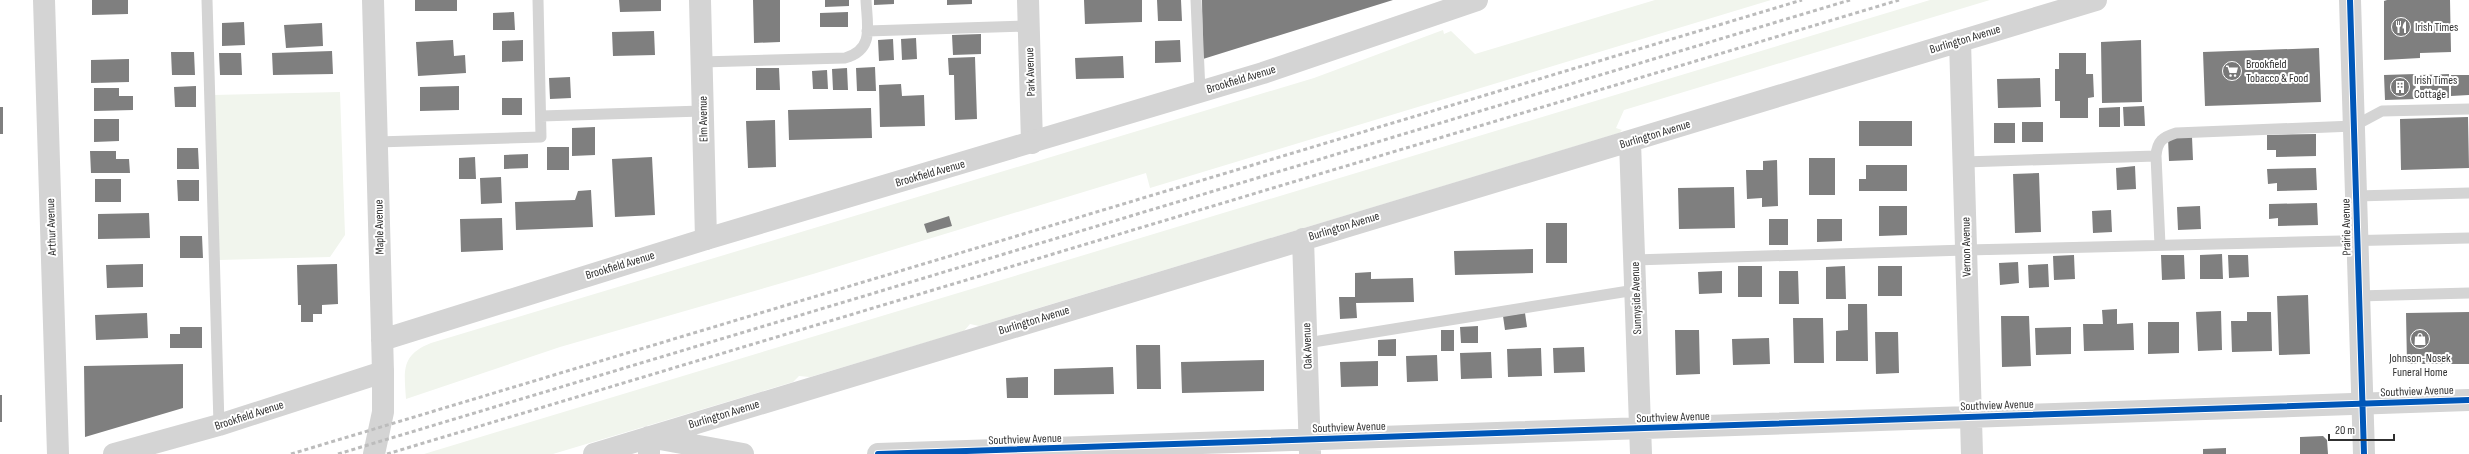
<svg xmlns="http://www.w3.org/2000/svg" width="2469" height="454" viewBox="0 0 2469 454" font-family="'Sofia Sans Condensed',sans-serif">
<rect width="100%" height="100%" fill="#fff"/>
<path fill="#f1f5ed" d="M1655,0H1771L1150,188L1146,173L813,274L560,347L406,399C404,370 401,355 431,343L1314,78L1443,30L1444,34L1451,31L1475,54Z
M1930,0H1990L1624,110L1616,128L1622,130L1619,133L979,326L970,324L964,331L810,377L799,376L793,382L553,454H424Z
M340,92L345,235L330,257L218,260L213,95Z"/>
<path fill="#7f7f7f" d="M92,0H128V14L92,15Z
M415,0H457V11H415Z
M619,0H661V11L620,12Z
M753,0H780V42L754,43Z
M825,0H849V6L825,7Z
M874,0H894V4L874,5Z
M947,0H972V4L947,5Z
M1084,0H1142V22L1085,24Z
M1157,0H1181L1182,21H1158Z
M1202,0H1393L1203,59Z
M2387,0H2450L2451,52L2420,53V58L2384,60V1Z
M514,12L515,30H493V13Z
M848,12V27H820V13Z
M244,22L245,45L222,46V23Z
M322,23L323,46L286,48L284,25Z
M654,31L655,55L613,56L612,32Z
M981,34V54L953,55L952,35Z
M916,38L917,59L902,60L901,39Z
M893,39L894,60L879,61L878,40Z
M453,40L454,56L465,55L466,73L418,76L416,42Z
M523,40V61L502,62V41Z
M1180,40L1181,62L1155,63V41Z
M2141,40L2142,102L2102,103L2101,42Z
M2319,48L2321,102L2205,106L2203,52Z
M332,51L333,74L273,75L272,53Z
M171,52H194L195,75H172Z
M219,53H241L242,75H220Z
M2059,53H2086V74H2093L2094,97L2088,98V118H2060V101H2055V69H2059Z
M1123,56L1124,78L1076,79L1075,58Z
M975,57L977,119L955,120L954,75H949L948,58Z
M129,59V82L91,83V60Z
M875,67L876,91H857L856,68Z
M756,68H779L780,90H756Z
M847,68L848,90H833L832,69Z
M827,70L828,89H813L812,71Z
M2415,74L2416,99L2385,100L2384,75Z
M2449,74V98L2420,99V75Z
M2451,75H2469V95L2451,96Z
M570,77L571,98L550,99L549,78Z
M2040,78L2041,107L1998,108L1997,79Z
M901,84L902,96L924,95L925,126L880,127L879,85Z
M196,86V107H175L174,87Z
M459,86V110L420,111V87Z
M94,88H119V96H133V110L94,111Z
M502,98H522V115H502Z
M2144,106L2145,126H2124L2123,107Z
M0,107H3V134H0Z
M2120,107V127H2099V108Z
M871,108L872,138L789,140L788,110Z
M2468,117L2469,168L2401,170L2400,119Z
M94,119H119V141L94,142Z
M775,120L776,167L748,168L746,121Z
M1859,121H1912V146H1859Z
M2022,122H2043V142H2022Z
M1994,123H2015V143H1994Z
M595,127V155L572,156V128Z
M2316,134V156L2276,157V150H2267V135Z
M2192,137L2193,160L2169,161L2168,138Z
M547,147H569V170H547Z
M177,148H198L199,169H177Z
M90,151H116V159H129L130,173H91Z
M528,154V168L504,169V155Z
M475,157L476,179H459V158Z
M652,157L655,215L615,217L612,159Z
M1809,158H1835V195H1809Z
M1777,160L1778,206L1762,207V198L1747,199L1746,170H1763V161Z
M1866,165H1907V191H1859V179H1866Z
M2135,166L2136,189L2117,190L2116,168Z
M2316,168L2317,190L2277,191V183L2268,184L2267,169Z
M2039,173L2041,232L2015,233L2013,174Z
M501,177L502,203L481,204L480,178Z
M95,179H121V202H95Z
M177,180H199V201H178Z
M1734,187L1735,228L1679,229L1678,188Z
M591,190L593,227L516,230L515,202L575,200L578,191Z
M2317,203L2318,225L2278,226V218L2269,219V204Z
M1879,206H1907V235L1879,236Z
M2200,206L2201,229L2178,230L2177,207Z
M2111,210L2112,232L2093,233L2092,211Z
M149,213L150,238L98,239V214Z
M949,216L952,226L927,233L924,224Z
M502,218L503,250L461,252L460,219Z
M1769,219H1788V245H1769Z
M1817,219H1842V241L1817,242Z
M1546,223H1567V263H1546Z
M180,236H202L203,258H180Z
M1533,249V273L1455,275L1454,251Z
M2222,254L2223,279H2200V255Z
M2074,255L2075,279L2054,280L2053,256Z
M2161,255H2184L2185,279L2162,280Z
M2228,255H2248L2249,277L2229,278Z
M2018,262L2019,283L2000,285L1999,263Z
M143,264V287L107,288L106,265Z
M337,264L338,304L322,305V314H313V322H301V305H298L297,265Z
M2048,264L2049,287L2029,288L2028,265Z
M1738,266H1762V297H1738Z
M1845,266L1846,299H1826V267Z
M1878,266H1902V296H1878Z
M1722,271V293L1699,294L1698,272Z
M1779,271H1798L1799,304H1779Z
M1371,272V279L1413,278L1414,302L1356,303L1357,318L1340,319L1339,297H1355V273Z
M2308,295L2310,354L2279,355L2277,296Z
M1848,304H1867L1868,361H1836V331L1848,330Z
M2117,309V324L2133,323L2134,350L2084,351L2083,324H2103L2102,310Z
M2221,311L2222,350L2198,351L2196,312Z
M2247,312H2271L2272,351L2232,352L2231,321H2247Z
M2469,312V364H2407L2406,313Z
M147,313L148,338L96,340L95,315Z
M1525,313L1527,327L1505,330L1503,316Z
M2001,316H2029L2031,366L2002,367Z
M1793,318H1823L1824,363H1794Z
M2148,322H2179V353L2148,354Z
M1478,326V343H1461L1460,327Z
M180,327H202V348H170V334H180Z
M2071,327V354L2036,355L2035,328Z
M1441,330H1454V351H1441Z
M1675,330H1699L1700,374L1676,375Z
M1875,332H1898L1899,373L1876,374Z
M1769,338L1770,364L1733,365L1732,339Z
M1396,339V356H1378V340Z
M1136,345H1160L1161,389H1137Z
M1584,347L1585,372L1554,373L1553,348Z
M1541,348L1542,376L1508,377L1507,349Z
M1491,352L1492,378L1461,379L1460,353Z
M1437,355L1438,381L1407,382L1406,356Z
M1264,360V391L1182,393L1181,362Z
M1378,361V386L1341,387L1340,362Z
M183,364V408L85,437L84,366Z
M1113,367L1114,394L1054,395V369Z
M1028,377V398H1007L1006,378Z
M0,395H2V422H0Z
M2323,436L2327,440L2328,454H2300V437Z
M2226,448V454H2203V449Z"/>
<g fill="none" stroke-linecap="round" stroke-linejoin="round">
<path stroke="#d4d4d4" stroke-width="11" d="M207,0L219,425
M1196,0L1200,92
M867,31L1028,26
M701,62L845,58C875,50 867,25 866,0
M541,116L702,111
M377,142L541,137L538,0
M1964,162L2156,156
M2356,196L2469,193
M2160,245L2156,156C2157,141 2163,137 2176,133L2354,126L2382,111L2469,109
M1634,260L1966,250L2469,238
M2358,296L2469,293
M1307,343L1635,290"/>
<path stroke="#d4d4d4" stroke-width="22" d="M44,0L58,454
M700,0L706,239
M1028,0L1032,143
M1960,41L1972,454
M1630,142L1641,454
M1303,239L1310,453
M114,454L219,425L383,372
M594,454L2096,0
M649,454V437L743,454
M878,454L2469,400"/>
<path stroke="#d4d4d4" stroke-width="22" d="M373,0L383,372V412L374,454
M2350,0L2364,454
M382,340L706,239L1263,73L1477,0"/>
<path stroke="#bcbcbc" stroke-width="3" stroke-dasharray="4 3" stroke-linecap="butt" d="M291,454L1802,0
M338,454L1850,0
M387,454L1899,0"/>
<defs>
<path id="cycleway" d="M2350,0L2364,454
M878,454L2469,400"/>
</defs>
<use href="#cycleway" stroke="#fff" stroke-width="8"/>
<use href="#cycleway" stroke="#0057b8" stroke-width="6"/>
</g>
<defs>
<symbol id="restaurant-disc" viewBox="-11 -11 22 22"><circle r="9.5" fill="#787878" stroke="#fff"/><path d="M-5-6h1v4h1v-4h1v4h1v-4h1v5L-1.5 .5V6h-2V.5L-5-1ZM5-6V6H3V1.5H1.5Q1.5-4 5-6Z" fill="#fff"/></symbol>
<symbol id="supermarket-disc" viewBox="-11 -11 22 22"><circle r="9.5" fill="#787878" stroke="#fff"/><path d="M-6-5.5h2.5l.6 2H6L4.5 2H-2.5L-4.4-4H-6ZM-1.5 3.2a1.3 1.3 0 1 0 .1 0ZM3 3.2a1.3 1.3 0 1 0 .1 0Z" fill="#fff"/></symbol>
<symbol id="building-disc" viewBox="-11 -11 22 22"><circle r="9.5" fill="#787878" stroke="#fff"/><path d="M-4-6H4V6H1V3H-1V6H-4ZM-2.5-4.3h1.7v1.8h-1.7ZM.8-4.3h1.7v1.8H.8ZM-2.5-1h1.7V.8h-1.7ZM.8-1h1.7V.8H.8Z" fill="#fff"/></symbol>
<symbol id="shop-disc" viewBox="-11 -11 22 22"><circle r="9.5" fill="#787878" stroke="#fff"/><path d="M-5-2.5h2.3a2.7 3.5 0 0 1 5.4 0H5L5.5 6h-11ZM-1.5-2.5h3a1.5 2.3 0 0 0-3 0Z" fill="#fff"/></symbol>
</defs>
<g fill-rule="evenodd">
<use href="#restaurant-disc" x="2390" y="16" width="22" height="22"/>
<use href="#supermarket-disc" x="2221" y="60" width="22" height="22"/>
<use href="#building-disc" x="2389" y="76" width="22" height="22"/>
<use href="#shop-disc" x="2409" y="328" width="22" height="22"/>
</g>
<g text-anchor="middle" stroke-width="4" stroke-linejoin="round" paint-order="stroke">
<g font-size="12" fill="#303030" stroke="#fff" text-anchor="start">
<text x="2415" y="31">Irish Times</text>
<text x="2246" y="68">Brookfield<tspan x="2246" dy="14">Tobacco &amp; Food</tspan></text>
<text x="2414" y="84">Irish Times<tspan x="2414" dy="14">Cottage</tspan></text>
<text x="2420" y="362" text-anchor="middle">Johnson-Nosek<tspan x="2420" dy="14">Funeral Home</tspan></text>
</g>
<g font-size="12" fill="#303030" stroke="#fff">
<text transform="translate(1965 39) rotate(-17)" y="4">Burlington Avenue</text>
<text transform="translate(1030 72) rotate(-92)" y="4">Park Avenue</text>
<text transform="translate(1241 79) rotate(-17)" y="4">Brookfield Avenue</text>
<text transform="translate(703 119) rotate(-91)" y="4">Elm Avenue</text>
<text transform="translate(1655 134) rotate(-17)" y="4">Burlington Avenue</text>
<text transform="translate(930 173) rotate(-16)" y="4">Brookfield Avenue</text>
<text transform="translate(1344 226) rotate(-17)" y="4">Burlington Avenue</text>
<text transform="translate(51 227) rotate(-92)" y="4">Arthur Avenue</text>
<text transform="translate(379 227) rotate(-91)" y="4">Maple Avenue</text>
<text transform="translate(2346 227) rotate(-91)" y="4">Prairie Avenue</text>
<text transform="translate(1966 247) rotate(-91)" y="4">Vernon Avenue</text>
<text transform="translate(620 265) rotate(-17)" y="4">Brookfield Avenue</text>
<text transform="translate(1636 298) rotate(-92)" y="4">Sunnyside Avenue</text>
<text transform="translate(1034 320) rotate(-17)" y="4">Burlington Avenue</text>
<text transform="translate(1307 346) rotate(-92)" y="4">Oak Avenue</text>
<text transform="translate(2417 391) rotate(-2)" y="4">Southview Avenue</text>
<text transform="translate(1997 405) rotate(-2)" y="4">Southview Avenue</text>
<text transform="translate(724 414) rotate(-17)" y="4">Burlington Avenue</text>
<text transform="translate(249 415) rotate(-18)" y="4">Brookfield Avenue</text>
<text transform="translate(1673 417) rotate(-2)" y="4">Southview Avenue</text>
<text transform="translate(1349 427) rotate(-2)" y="4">Southview Avenue</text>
<text transform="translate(1025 439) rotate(-2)" y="4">Southview Avenue</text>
</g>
</g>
<path d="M2329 434v6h65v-6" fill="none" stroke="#303030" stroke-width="2"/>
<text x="2335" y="434" font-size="12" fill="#303030" stroke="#ffffff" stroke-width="3" paint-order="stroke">20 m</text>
</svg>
